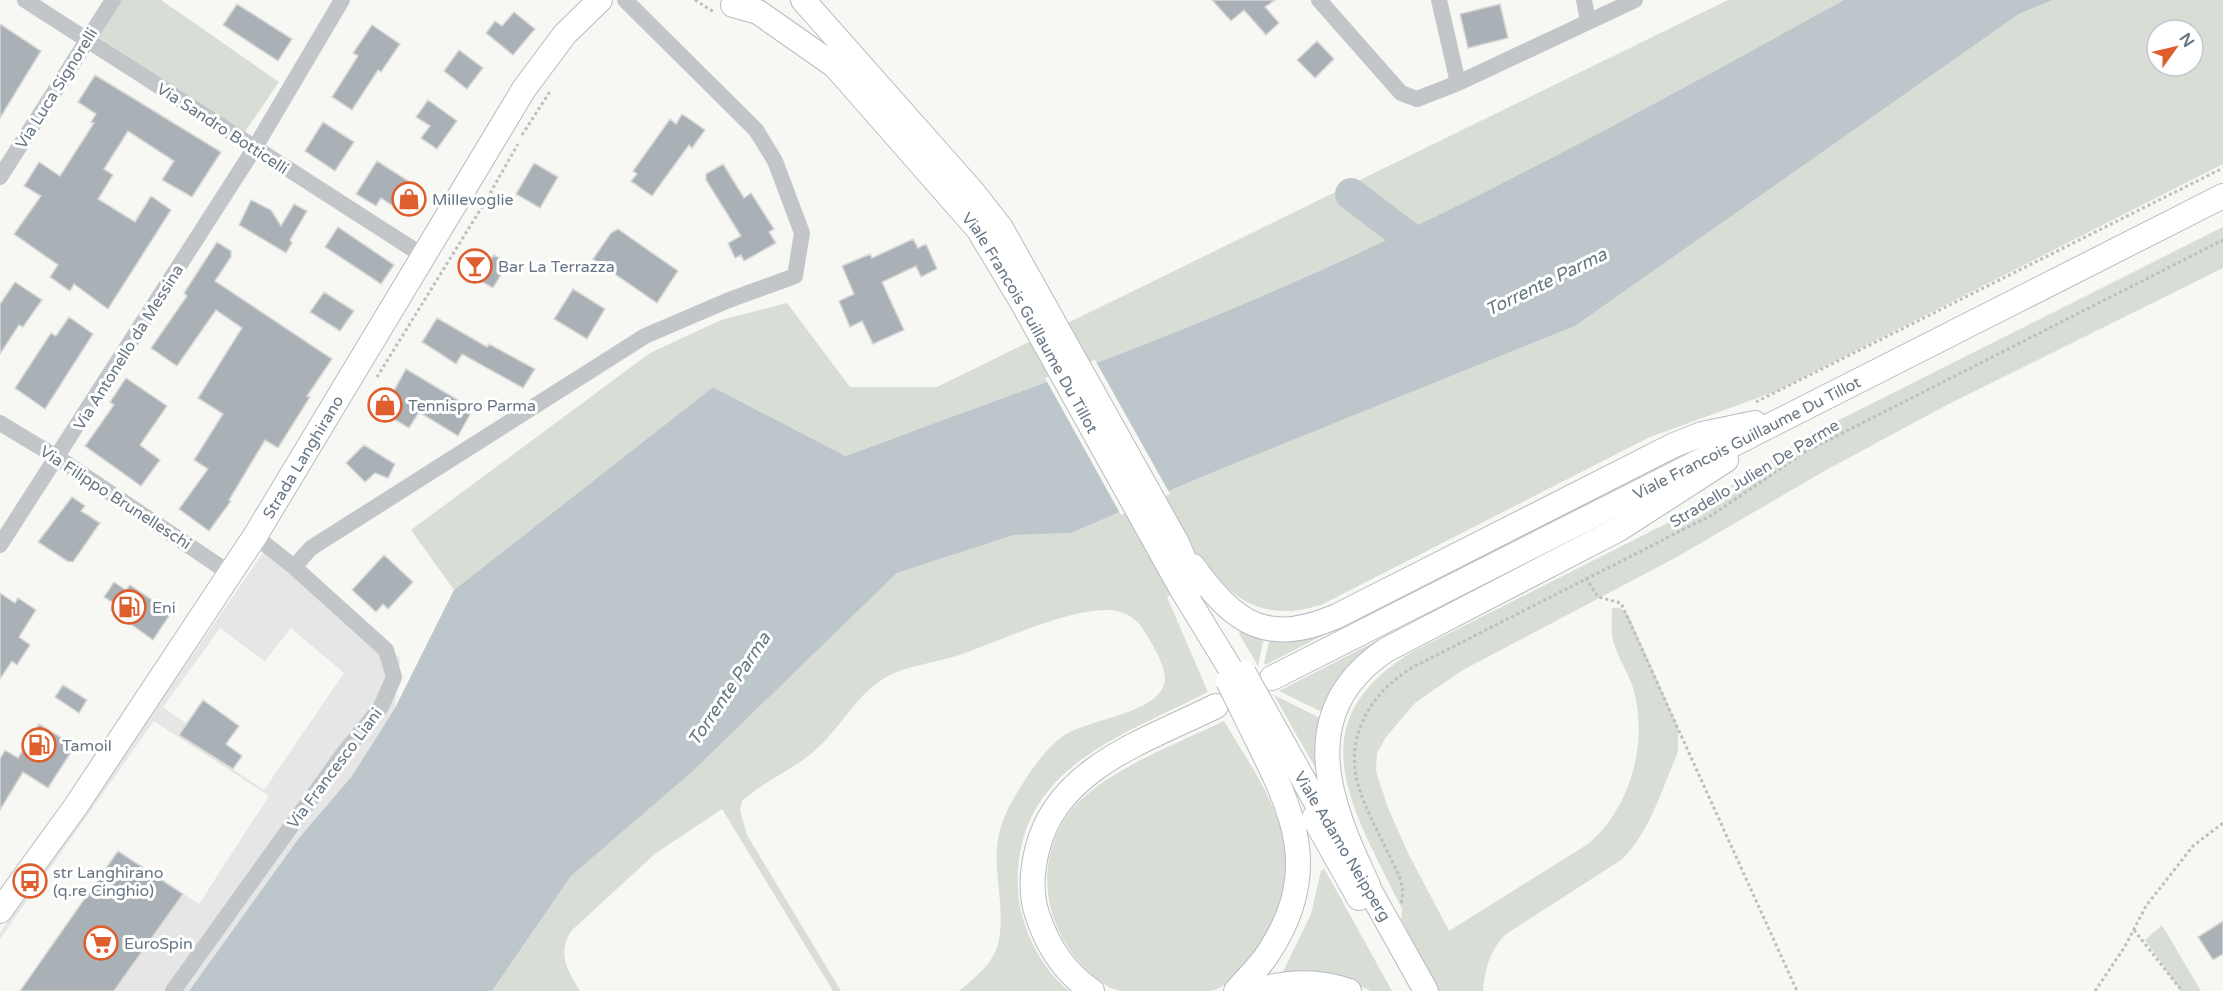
<svg xmlns="http://www.w3.org/2000/svg" width="2223" height="991" viewBox="0 0 2223 991" font-family="'Varela Round',sans-serif">
<rect width="100%" height="100%" fill="#f7f7f4"/>
<path fill="#e5e6e5" fill-rule="evenodd" d="M267,547L400,658L395,708L352,776L299,838L189,991H20L118,851L199,904L269,796L154,721L0,939V933ZM220,628L265,661L291,628L344,673L264,790L219,760L225,751L163,707Z"/>
<path fill="#d8ded5" fill-rule="evenodd" d="M120,0H161L279,82L244,133L97,36Z
M1728,0H1844C1660,101 1476,203 1283,287C1140,350 991,402 844,456L713,387L454,590L411,530L650,353L721,320L787,303L850,387H937Z
M2053,0H2223V164L1774,392L1650,437L1321,605C1277,619 1240,609 1213,571L1167,597L1208,692C1118,738 1012,769 1018,891C1020,926 1041,969 1069,991H959C971,981 984,971 992,958C1010,930 994,879 997,847C998,833 1003,819 1009,807C1022,783 1039,756 1059,739C1085,718 1154,716 1164,684C1169,670 1152,644 1145,632C1138,620 1126,611 1111,610C1067,608 1001,641 959,655C933,664 906,665 883,679C853,698 839,731 812,753C790,771 763,782 742,801L740,810L747,835L841,991H833L722,809L656,853L571,931C557,954 567,969 580,991H492L571,876L692,772L897,573L1014,535L1071,533L1199,478L1575,326L2019,14ZM2157,30H2193V66H2157Z
M2223,227V268L1945,406L1828,469L1675,558L1461,671L1415,703L1386,737L1377,753L1376,771L1388,808L1409,855L1449,931L1588,844C1630,809 1648,744 1634,691C1629,672 1615,655 1612,635C1611,627 1612,617 1612,608H1620L1628,614L1678,727V752C1662,788 1650,833 1621,860L1506,934C1490,950 1485,968 1483,991H1439L1401,919L1402,909C1355,812 1292,723 1414,651L1701,506L1811,434Z
M1349,622L1265,665L1264,663L1270,638Z
M1413,622L1392,634L1324,713L1279,691Z
M1241,630L1264,637L1258,666L1239,634Z
M1274,695L1322,719L1317,771Z
M1224,721C1245,757 1274,796 1283,838C1289,863 1282,912 1270,935C1264,946 1251,957 1243,966C1234,976 1225,988 1211,991C1201,991 1132,991 1121,991C1107,989 1092,976 1083,966C1041,923 1033,853 1075,806C1108,769 1179,743 1224,721Z
M1324,869L1325,870L1392,991H1371L1350,981L1283,972L1311,914L1321,871Z
M2162,925L2201,991H2181L2145,940Z"/>
<path fill="#bcc6cb" d="M1844,0H2053L2019,14L1575,326L1199,478L1071,533L1014,535L897,573L692,772L571,876L492,991H189L299,838L352,776L395,708L454,590L713,387L845,456C991,402 1140,350 1283,287C1476,203 1660,101 1844,0Z"/>
<path fill="#f7f7f4" d="M1095,360L1170,494L1121,515L1045,378Z"/>
<g fill="none" stroke-linecap="round" stroke-linejoin="round">
<path stroke="#bcc6cb" stroke-width="32" d="M1351,194L1410,239L1436,253"/>
</g>
<path fill="#a9b1b6" stroke="#d8d8d6" stroke-width="1.5" d="M1212,0H1275L1265,7L1279,23L1266,35L1244,10L1231,21Z
M237,4L292,39L278,61L223,25Z
M1500,4L1508,38L1468,48L1460,14Z
M514,12L535,29L513,55L486,33L495,21L502,26Z
M0,24L41,51L0,118Z
M372,25L400,44L381,72L378,70L352,110L332,97L358,56L353,53Z
M1317,41L1334,59L1315,78L1297,60Z
M459,50L483,68L467,89L444,71Z
M95,75L221,152L192,197L162,180L174,161L128,131L104,169L113,175L98,199L135,222L151,196L171,210L108,309L74,284L70,291L50,277L58,265L14,234L41,196L24,186L39,162L60,176L94,123L91,122L96,114L78,102Z
M428,100L457,121L437,149L421,138L430,126L416,117Z
M682,114L705,130L692,148L689,145L652,196L631,181L637,174L633,171L670,119L676,124Z
M323,122L354,142L335,171L305,151Z
M377,161L416,186L402,212L381,198L376,206L356,194Z
M534,163L558,177L540,208L516,194Z
M723,164L744,198L751,193L774,229L769,232L776,243L744,261L741,255L735,258L728,243L741,236L706,180V174Z
M251,200L271,210L281,226L294,204L307,211L290,240L292,243L286,253L239,225Z
M338,227L394,265L381,284L325,247Z
M618,229L678,271L657,303L593,259L611,233Z
M913,239L918,248L926,244L937,269L921,277L916,266L882,282L904,330L873,344L862,321L850,327L839,301L854,294L842,266L870,254L872,258Z
M217,242L231,251V257L215,281L332,359L307,396L310,397L278,448L265,440L229,500L231,501L209,531L179,509L208,469L194,460L223,414L198,398L242,328L216,310L177,366L151,348L187,296L184,293Z
M494,255L508,263L493,288L469,274L479,258L488,263Z
M15,282L42,300L23,327L19,325L0,354V304Z
M573,289L605,309L587,339L554,319Z
M324,292L354,311L340,331L310,312Z
M69,317L93,334L45,409L15,388L51,333L56,336Z
M437,318L487,347L489,344L535,369L523,388L462,354L456,364L422,342Z
M406,369L473,409L458,436L419,412L409,428L382,412Z
M126,378L167,406L140,445L160,460L141,486L85,446L114,405L110,402Z
M364,445L395,464L388,478L375,473L365,482L346,463Z
M72,497L85,506L81,511L100,523L73,562L67,561L38,542Z
M384,555L413,582L388,609L383,604L376,612L352,590Z
M114,582L126,590L130,585L171,613L153,640L111,610L115,604L104,597Z
M0,593L15,603L18,598L36,610L19,637L30,645L17,665L12,661L0,679Z
M63,685L87,700L79,713L55,697Z
M203,700L239,726L226,744L242,756L233,769L179,735Z
M39,724L75,746L48,788L23,772L0,810V759L5,750L18,758Z
M118,851L183,894L114,991H20Z
M2223,921V954L2213,960L2198,937Z"/>
<g fill="none" stroke-linecap="round" stroke-linejoin="round">
<defs>
<g id="secondary">
<path d="M803,0L972,191L1001,228L1177,543L1195,585"/>
<path id="s1" d="M733,5L758,12L835,66L978,229L1022,302L1181,588L1236,678"/>
<path d="M1193,566C1234,623 1267,647 1337,616L1674,445L1702,434L1755,423"/>
<path id="s2" d="M1272,678L2223,196"/>
<path d="M1260,702L1331,829"/>
<path d="M1314,818L1359,898"/>
<path d="M1360,873L1426,991"/>
<path d="M1368,885C1329,803 1293,713 1386,650L1619,529L1726,460"/>
<path id="s3" d="M0,911L76,806L255,536L524,89L565,34L600,0"/>
<path d="M1092,991C1065,973 1047,945 1037,914C1030,893 1032,871 1037,850C1057,767 1148,740 1216,706"/>
<path d="M1236,991C1247,978 1260,967 1269,952C1329,860 1284,797 1243,711"/>
<path d="M1253,991C1284,982 1317,979 1349,991"/>
</g>
</defs>
<use href="#secondary" stroke="#b7bbc0" stroke-width="26"/>
<path stroke="#bcbec0" stroke-width="3" stroke-dasharray="3 3" stroke-linecap="butt" d="M695,0L714,12
M522,135L551,90
M377,377L485,202L518,144
M1756,402L2223,168
M1586,578L1598,597L1621,603L1797,991
M1401,903C1407,886 1396,870 1389,855C1379,833 1366,811 1359,788C1343,737 1371,691 1415,666L1712,515L1805,452L2223,240
M2134,930L2182,991
M2095,991L2124,948L2146,906L2193,846L2223,823"/>
<path stroke="#c2c6c9" stroke-width="16" d="M25,0L422,255
M1319,0L1401,93L1417,99L1458,83L1635,0
M1439,0L1458,83
M1584,0L1588,21
M0,177L113,0
M0,423L58,458L231,574
M0,545L254,149L342,0
M294,567L311,548L645,336L729,300L795,276L802,233L775,161L756,130L625,0
M173,991L343,754L381,707L394,677L386,650L294,567L255,536"/>
<use href="#secondary" stroke="#fff" stroke-width="24"/>
<defs>
<path id="secondary-bridge" d="M1244,673L1260,702
M1228,681L1243,711"/>
</defs>
<use href="#secondary-bridge" stroke="#b7bbc0" stroke-width="26" stroke-linecap="butt"/>
<use href="#secondary-bridge" stroke="#fff" stroke-width="24"/>
</g>
<defs>
<symbol id="shop-ring" viewBox="-11 -11 22 22"><circle r="9.5" fill="#fff" stroke="#de5f2d" stroke-width="1.5"/><path d="M-5-2.5h2.3a2.7 3.5 0 0 1 5.4 0H5L5.5 6h-11ZM-1.5-2.5h3a1.5 2.3 0 0 0-3 0Z" fill="#de5f2d"/></symbol>
<symbol id="bar-ring" viewBox="-11 -11 22 22"><circle r="9.5" fill="#fff" stroke="#de5f2d" stroke-width="1.5"/><path d="M-6-5H6L.8 .8V4.5H3.5V6h-7V4.5H-.8V.8Z" fill="#de5f2d"/></symbol>
<symbol id="fuel-ring" viewBox="-11 -11 22 22"><circle r="9.5" fill="#fff" stroke="#de5f2d" stroke-width="1.5"/><path d="M-5.5-6h7V0h2V4h1.3V-2.5L3-4.5l.8-.8L6-3V5H2.5V1h-1V6h-7ZM-4.2-4.7v3.2H.2V-4.7Z" fill="#de5f2d"/></symbol>
<symbol id="bus-ring" viewBox="-11 -11 22 22"><circle r="9.5" fill="#fff" stroke="#de5f2d" stroke-width="1.5"/><path d="M-5-6H5V4H4V6H2V4H-2V6H-4V4H-5ZM-3.5-4V0h7V-4ZM-3.5 1.2v1.5H-2V1.2ZM2 1.2v1.5H3.5V1.2Z" fill="#de5f2d"/></symbol>
<symbol id="supermarket-ring" viewBox="-11 -11 22 22"><circle r="9.5" fill="#fff" stroke="#de5f2d" stroke-width="1.5"/><path d="M-6-5.5h2.5l.6 2H6L4.5 2H-2.5L-4.4-4H-6ZM-1.5 3.2a1.3 1.3 0 1 0 .1 0ZM3 3.2a1.3 1.3 0 1 0 .1 0Z" fill="#de5f2d"/></symbol>
</defs>
<g fill-rule="evenodd">
<use href="#shop-ring" x="390" y="180" width="38" height="38"/>
<use href="#bar-ring" x="456" y="247" width="38" height="38"/>
<use href="#shop-ring" x="366" y="386" width="38" height="38"/>
<use href="#fuel-ring" x="110" y="588" width="38" height="38"/>
<use href="#fuel-ring" x="20" y="726" width="38" height="38"/>
<use href="#bus-ring" x="11" y="862" width="38" height="38"/>
<use href="#supermarket-ring" x="82" y="924" width="38" height="38"/>
</g>
<g text-anchor="middle" stroke-width="6" stroke-linejoin="round" paint-order="stroke">
<g font-size="16" fill="#677684" stroke="#fff">
<text transform="translate(56 88) rotate(-58)" y="6">Via Luca Signorelli</text>
<text transform="translate(223 128) rotate(33)" y="6">Via Sandro Botticelli</text>
<text dy="6" stroke="none"><textPath href="#s1" startOffset="444">Viale Francois Guillaume Du Tillot</textPath></text>
<text transform="translate(128 347) rotate(-58)" y="6">Via Antonello da Messina</text>
<text dy="6" stroke="none"><textPath href="#s2" startOffset="532">Viale Francois Guillaume Du Tillot</textPath></text>
<text dy="6" stroke="none"><textPath href="#s3" startOffset="546">Strada Langhirano</textPath></text>
<text transform="translate(1754 473) rotate(-31)" y="6">Stradello Julien De Parme</text>
<text transform="translate(116 497) rotate(33)" y="6">Via Filippo Brunelleschi</text>
<text transform="translate(334 768) rotate(-53)" y="6">Via Francesco Liani</text>
<text transform="translate(1343 846) rotate(59)" y="6">Viale Adamo Neipperg</text>
</g>
<g font-size="16" fill="#677684" stroke="#fff" text-anchor="start">
<text x="432" y="205">Millevoglie</text>
<text x="498" y="272">Bar La Terrazza</text>
<text x="408" y="411">Tennispro Parma</text>
<text x="152" y="613">Eni</text>
<text x="62" y="751">Tamoil</text>
<text x="53" y="878">str Langhirano<tspan x="53" dy="18">(q.re Cinghio)</tspan></text>
<text x="124" y="949">EuroSpin</text>
</g>
<g font-size="18" font-style="italic" fill="#637780" stroke="#fff">
<text transform="translate(1546 282) rotate(-26)" y="6">Torrente Parma</text>
<text transform="translate(729 689) rotate(-56)" y="6">Torrente Parma</text>
</g>
</g>
<g transform="translate(2175 48) rotate(56)"><circle r="28" fill="#ffffff" stroke="#c2c8ce" stroke-width="1.5"/>
<path d="M0-4.5L10 22L0 15L-10 22Z" fill="#de5f2d"/>
<text y="-9" font-size="16" font-weight="bold" text-anchor="middle" fill="#677684">N</text>
</g>
</svg>
